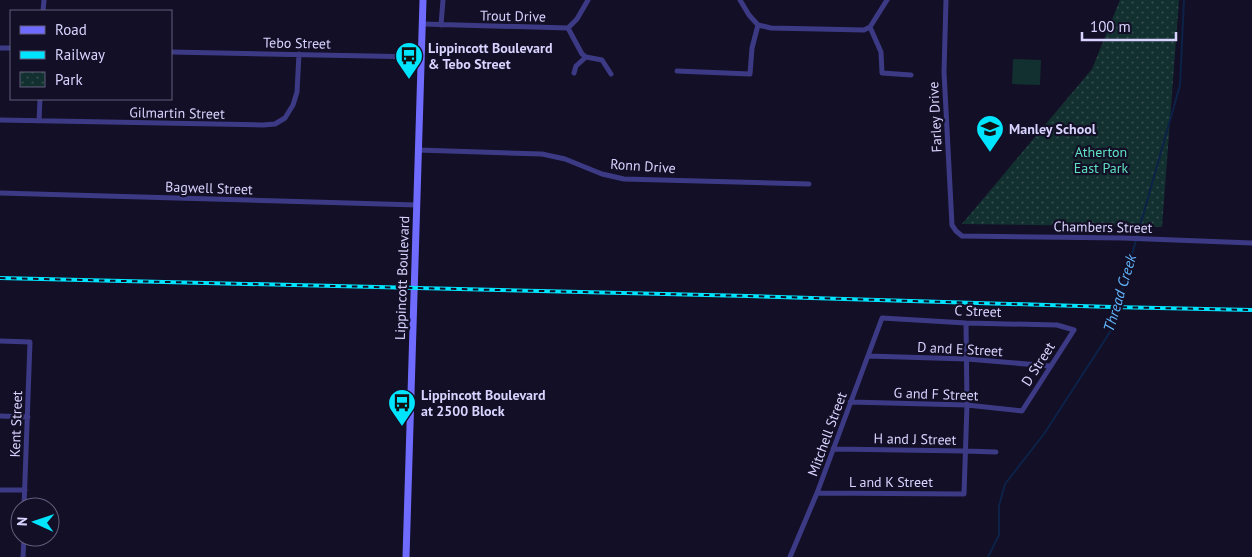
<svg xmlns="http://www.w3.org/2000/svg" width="1252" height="557" viewBox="0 0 1252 557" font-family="'PT Sans',sans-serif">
<defs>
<pattern id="park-dots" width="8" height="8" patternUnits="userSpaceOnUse" patternTransform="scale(1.25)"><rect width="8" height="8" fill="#12302f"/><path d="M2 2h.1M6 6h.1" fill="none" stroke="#344d4e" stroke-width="1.8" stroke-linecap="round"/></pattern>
</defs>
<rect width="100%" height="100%" fill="#130f26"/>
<path fill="url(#park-dots)" d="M1120,0H1179L1162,227L962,224L1092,69Z"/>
<path fill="#12302f" d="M1013,59L1041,60L1040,85L1012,84Z"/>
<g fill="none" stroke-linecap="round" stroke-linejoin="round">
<path stroke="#0c2248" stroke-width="2" d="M988,557L999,535V506L1005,484L1044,434L1110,332L1180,85L1184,0"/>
<path stroke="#3d3a85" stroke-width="5" d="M740,0L749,15L758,25L771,28L864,30L870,27L887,0
M946,0L944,72L952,225L956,231L962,236L1123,238L1252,243
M43,11L44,0
M423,24L568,28L577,19L588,0
M441,25L443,0
M870,27L881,52L882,73L911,75
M568,28L582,54L586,57L602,60L611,74
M0,48H11
M171,52L421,57
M677,71L750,74L752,48L758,25
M574,73L576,66L586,57
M0,120L263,125L275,124L285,118L293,105L297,92L299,54
M39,121L40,99
M418,150L542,154L565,159L602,174L624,179L809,184
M0,193L417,205
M0,341L30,342L24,507
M868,356L967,359L1050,366
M0,416L28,417
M833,449L965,451L996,452
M0,490H25
M817,493L964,494L967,405L966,323
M23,557L24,537
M790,557L817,493L882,318L966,323L1057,325L1074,330L1022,411L967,405L850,402"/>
<path stroke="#6f6bff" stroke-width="7" d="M406,557L423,0"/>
<defs>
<path id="rail" d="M0,278L748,296L1112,307L1252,310"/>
</defs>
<use href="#rail" stroke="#00e5ff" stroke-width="4"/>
<use href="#rail" stroke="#130f26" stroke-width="2" stroke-dasharray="5.5" stroke-linecap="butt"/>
</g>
<defs>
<symbol id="bus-pin" viewBox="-11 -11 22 30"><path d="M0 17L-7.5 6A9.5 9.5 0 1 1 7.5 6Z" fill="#00e5ff" stroke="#130f26"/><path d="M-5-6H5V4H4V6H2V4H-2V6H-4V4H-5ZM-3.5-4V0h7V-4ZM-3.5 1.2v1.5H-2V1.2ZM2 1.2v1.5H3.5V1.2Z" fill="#111"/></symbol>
<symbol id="school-pin" viewBox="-11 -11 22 30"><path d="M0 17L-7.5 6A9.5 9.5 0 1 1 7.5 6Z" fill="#00e5ff" stroke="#130f26"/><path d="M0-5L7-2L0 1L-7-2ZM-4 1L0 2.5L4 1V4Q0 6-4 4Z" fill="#111"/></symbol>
</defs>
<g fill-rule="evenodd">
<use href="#bus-pin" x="393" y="40" width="32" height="43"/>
<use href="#school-pin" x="974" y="113" width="32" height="43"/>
<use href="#bus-pin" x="386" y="387" width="32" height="43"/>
</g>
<g text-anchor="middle" stroke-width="4.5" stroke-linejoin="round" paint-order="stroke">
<g font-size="14" fill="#d9d4ff" stroke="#130f26">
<text transform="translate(513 16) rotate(1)" y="5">Trout Drive</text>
<text transform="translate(297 43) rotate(1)" y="5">Tebo Street</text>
<text transform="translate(177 113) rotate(1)" y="5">Gilmartin Street</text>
<text transform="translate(935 117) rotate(-93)" y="5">Farley Drive</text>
<text transform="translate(643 166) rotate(4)" y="5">Ronn Drive</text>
<text transform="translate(209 188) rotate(2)" y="5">Bagwell Street</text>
<text transform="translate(1103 227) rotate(1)" y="5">Chambers Street</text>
<text transform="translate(402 278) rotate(-88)" y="5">Lippincott Boulevard</text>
<text transform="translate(978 311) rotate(2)" y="5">C Street</text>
<text transform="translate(960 349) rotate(3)" y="5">D and E Street</text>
<text transform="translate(1038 364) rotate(-57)" y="5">D Street</text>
<text transform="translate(936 394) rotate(2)" y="5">G and F Street</text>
<text transform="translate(16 424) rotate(-88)" y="5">Kent Street</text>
<text transform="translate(827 434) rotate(-70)" y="5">Mitchell Street</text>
<text transform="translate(915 439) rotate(1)" y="5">H and J Street</text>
<text x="891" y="487">L and K Street</text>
</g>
<g font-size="14" font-weight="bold" fill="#d9d4ff" stroke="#130f26" text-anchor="start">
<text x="428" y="53">Lippincott Boulevard<tspan x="428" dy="16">&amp; Tebo Street</tspan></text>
<text x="1009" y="134">Manley School</text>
<text x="421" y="400">Lippincott Boulevard<tspan x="421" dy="16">at 2500 Block</tspan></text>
</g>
<g font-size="14" fill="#5fe0c0" stroke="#130f26">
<text x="1101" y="157">Atherton<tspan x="1101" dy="16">East Park</tspan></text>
</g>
<g font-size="15" font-style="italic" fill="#62b6ff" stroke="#130f26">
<text transform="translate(1120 293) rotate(-73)" y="5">Thread Creek</text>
</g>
</g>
<rect x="10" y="10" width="162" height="90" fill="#130f26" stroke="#625e7d"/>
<rect x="20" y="26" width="25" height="8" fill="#6f6bff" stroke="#625e7d"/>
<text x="55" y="35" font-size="15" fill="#d9d4ff">Road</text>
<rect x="20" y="51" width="25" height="8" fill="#00e5ff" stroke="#625e7d"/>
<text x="55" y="60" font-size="15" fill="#d9d4ff">Railway</text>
<rect x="20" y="72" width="25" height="15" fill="url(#park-dots)" stroke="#625e7d"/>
<text x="55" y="85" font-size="15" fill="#d9d4ff">Park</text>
<g transform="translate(35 522) rotate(273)"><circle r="24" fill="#130f26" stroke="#625e7d"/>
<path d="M0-4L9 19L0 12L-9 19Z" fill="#00e5ff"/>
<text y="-8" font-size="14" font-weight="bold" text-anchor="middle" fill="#d9d4ff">N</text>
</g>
<path d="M1082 32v8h94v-8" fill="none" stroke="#d9d4ff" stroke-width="2.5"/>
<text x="1090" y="32" font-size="15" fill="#d9d4ff" stroke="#130f26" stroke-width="4" paint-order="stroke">100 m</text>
</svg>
